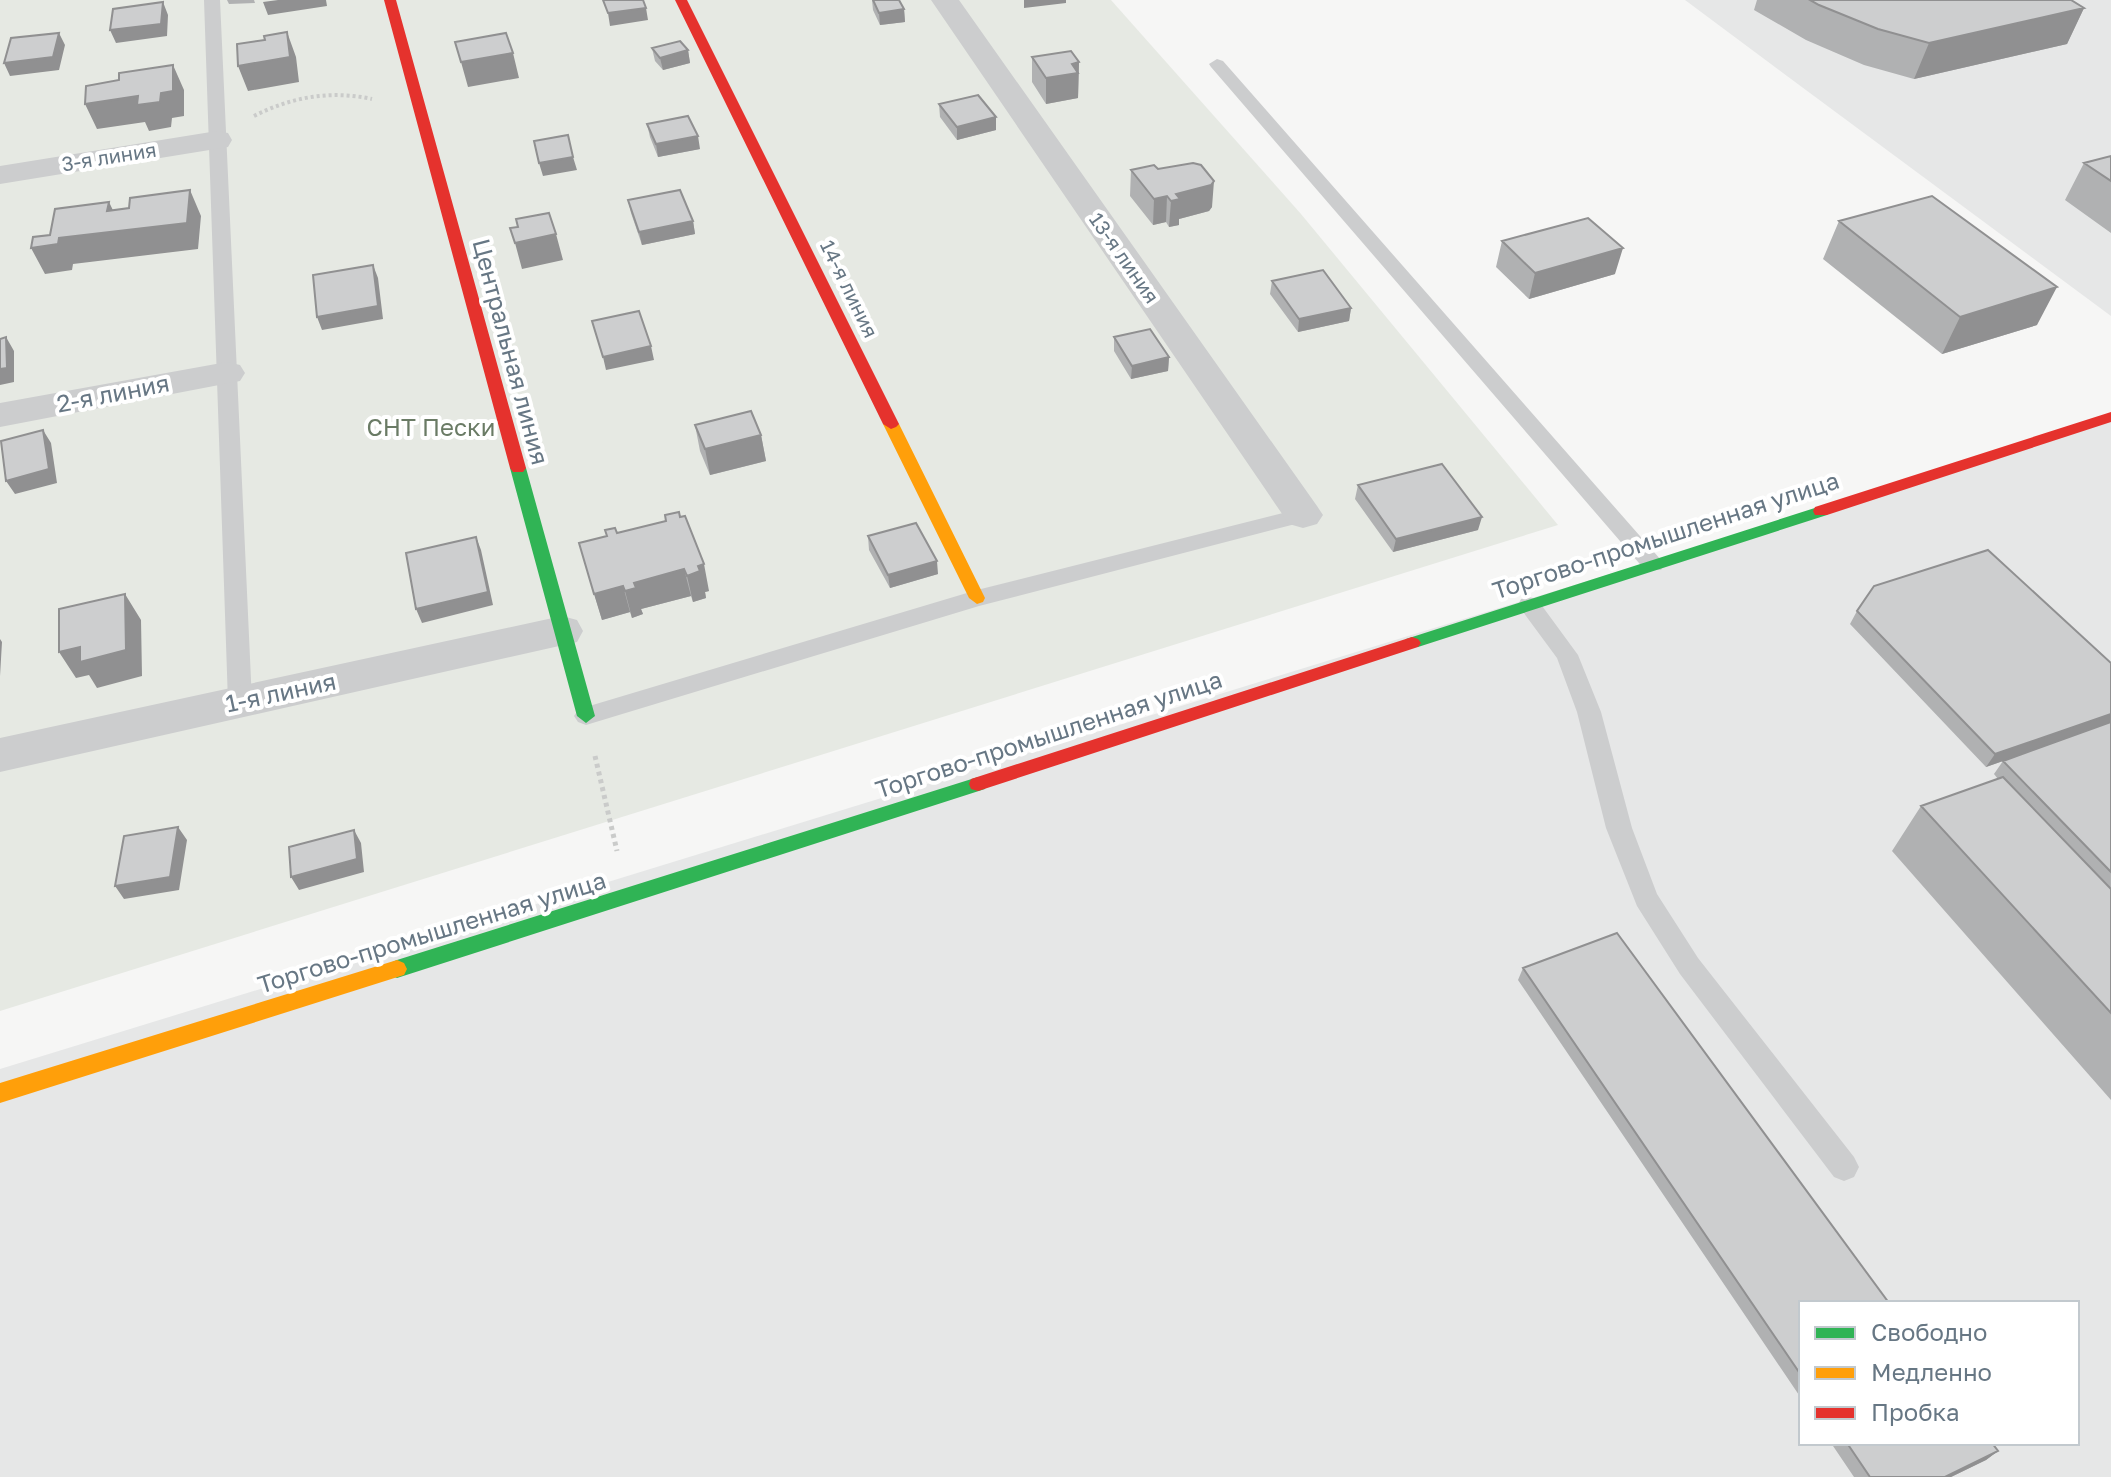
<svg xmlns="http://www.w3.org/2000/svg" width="2111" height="1477" viewBox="0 0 2111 1477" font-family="'Golos Text',sans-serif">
<rect width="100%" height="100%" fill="#f6f6f5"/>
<path fill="#e6e7e7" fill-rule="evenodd" d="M1685,0H2111V316L1787,76Z
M2111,420V1477H0V1069ZM1801,1303H2077V1443H1801Z"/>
<path fill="#e6e9e3" d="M0,0H1111L1301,214L1558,525L0,1011Z"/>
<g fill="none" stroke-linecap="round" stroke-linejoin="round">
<path stroke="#cacbca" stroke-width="4" stroke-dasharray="3 3" stroke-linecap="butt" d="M254,116C291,97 331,90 372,99"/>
<path stroke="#cacbca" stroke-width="5" stroke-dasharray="4 4" stroke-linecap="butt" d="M595,756L617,851"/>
<path fill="#cccdce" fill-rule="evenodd" d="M204,0H220L252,702L248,708L240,711L232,708L228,702Z
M1217,59L1223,61L1661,560L1664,565L1661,570H1645L1211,67L1209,64Z
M1303,508L1311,510L1314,515L1311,520L979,606L586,725L578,722L574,716L578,710L586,707L977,590Z
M1529,597L1537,599L1578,655L1601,712L1632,828L1657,894L1698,958L1854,1157L1859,1167L1854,1177L1844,1181L1834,1177L1680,974L1637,906L1606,828L1577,712L1557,658L1518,605L1521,599Z"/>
<path fill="#cccdce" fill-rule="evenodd" d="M931,0H959L1317,506L1323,515L1317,524L1303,528L1289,524Z
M217,131L228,133L232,140L228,147L0,184V166Z
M227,362L240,365L245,373L240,381L0,427V403Z
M562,616L577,620L583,631L577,642L0,772V738Z"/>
<path fill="#30b455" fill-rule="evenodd" d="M518,463L526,468L595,716L586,723L577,716L510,468Z
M1821,506L1827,507L1829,511L1827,515L1418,647H1406L1403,643L1406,639Z
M978,777L985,779L987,784L985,789L397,978L390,975L387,969L390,963L397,960Z"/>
<path fill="#ff9f0a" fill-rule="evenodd" d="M891,419L899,424L985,598L983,602L977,604L969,598L883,424Z
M397,960L404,963L407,969L404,975L0,1103V1083Z"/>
<path fill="#e5322d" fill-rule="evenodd" d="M384,0H396L526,468L523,472H513L510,468Z
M675,0H687L899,424L896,427L891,429L883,424Z
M2111,412V422L1827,515H1815L1813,511L1815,507Z
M1412,637L1418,639L1421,643L1418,647L978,791L971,789L969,784L971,779Z"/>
</g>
<path fill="#b0b1b2" d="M227,0H254L255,3L229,4Z
M872,0H899L904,9L905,22L880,25L873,10Z
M1757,0H2071L2084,8L2067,44L1914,79L1864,65L1806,40L1754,10Z
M652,48L688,50L690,63L663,70L655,61Z
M1032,57L1079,62L1078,98L1046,104L1032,82Z
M939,104L996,117V130L957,140L940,117Z
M647,124L700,149L658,157L650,137Z
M2111,156V233L2065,200L2084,163Z
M1131,170L1212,207L1209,211L1179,219V225L1169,227L1166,222L1153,225L1130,196Z
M628,200L693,221L695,234L642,245L631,213Z
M1839,221L2037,325L1942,354L1823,259Z
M1502,241L1615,274L1529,299L1496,267Z
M1272,281L1351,308L1349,321L1298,332L1270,294Z
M1114,337L1169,357L1168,371L1131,379L1114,351Z
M695,425L761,435L766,461L710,475L700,451Z
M1358,485L1478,530L1393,552L1355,499Z
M666,521L709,591L705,592L706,598L693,602L691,596L641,609L643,614L632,618L630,612L602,620L579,543Z
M868,536L938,574L890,588L869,550Z
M1857,611L2111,663V1100L1892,851L1921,806L1998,779L1994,774L2003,761L1986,767L1850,624Z
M1523,968L1801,1303V1398L1518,980Z
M1831,1443H1992L1998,1451L1986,1460L1951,1477H1854Z"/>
<path fill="#909091" d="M278,0H326L327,6L268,15L263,2Z
M1024,0H1066V3L1024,8Z
M163,2L168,15L167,36L116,43L110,30Z
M646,8L648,20L610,26L608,13Z
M2084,8L2067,44L1914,79L1929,43Z
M904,9L905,22L880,25L879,13Z
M287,32L296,57L299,82L248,91L238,66Z
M59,33L65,45L59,70L10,76L4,63Z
M688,50L690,63L663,70L660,58Z
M513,53L519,78L468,87L461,62Z
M1079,62L1078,98L1046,104V78L1072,64Z
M173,65L184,90V116L172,118L171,127L149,131L145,122L97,129L85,104L161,93Z
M996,117V130L957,140V127Z
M698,136L700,149L658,157L656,144Z
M573,157L577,170L543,176L539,163Z
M1214,181L1212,207L1209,211L1179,219V225L1169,227L1171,201L1176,194Z
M190,190L201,216L198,249L73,264L72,270L45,274L31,248L59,238L107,211L109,202L121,227Z
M1167,196L1166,222L1153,225L1154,199Z
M693,221L695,234L642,245L639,232Z
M556,234L563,260L522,269L515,243Z
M1623,248L1615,274L1529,299L1535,273Z
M373,265L378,278L383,319L322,330L317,317Z
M2057,287L2037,325L1942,354L1960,317Z
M1351,308L1349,321L1298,332L1299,319Z
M6,337L14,351V382L0,385V369Z
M651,346L654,360L606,370L603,357Z
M1169,357L1168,371L1131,379L1132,366Z
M43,430L51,443L57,483L15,494L6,481Z
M761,435L766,461L710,475L705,449Z
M1482,517L1478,530L1393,552L1396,539Z
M476,537L481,550L493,605L422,623L416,609Z
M937,561L938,574L890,588L888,575Z
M704,564L709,591L705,592L706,598L693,602L687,576L698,566Z
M684,569L691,596L641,609L643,614L632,618L625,591L634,583Z
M623,586L630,612L602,620L594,594Z
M125,594L141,620L142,676L97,688L89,675L76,678L59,652Z
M0,639L2,642L0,676Z
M2111,714V723L1986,767L1995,754Z
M178,827L187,840L179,890L124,899L115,886Z
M354,830L361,843L364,872L299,890L291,877Z
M1998,1451L1986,1460L1951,1477H1945Z"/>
<path fill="#cdcecf" stroke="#909091" stroke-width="2" d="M603,0H643L646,8L608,13Z
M873,0H899L904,9L879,13Z
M1810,0H2071L2084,8L1929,43L1878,29L1819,5Z
M163,2L161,24L110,30L113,9Z
M287,32L290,57L238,66L237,44L265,40L264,36Z
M59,33L53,57L4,63L11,38Z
M506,33L513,53L461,62L455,42Z
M680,41L688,50L660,58L652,48Z
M1071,51L1079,62L1072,64L1078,73L1046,78L1032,57Z
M173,65V91L161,93L160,102L137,105L138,96L85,104L86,86L119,80V73Z
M978,95L996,117L957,127L939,104Z
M688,116L698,136L656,144L647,124Z
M568,135L573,157L539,163L534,141Z
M2111,156V181L2084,163Z
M1193,163L1201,165L1214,181L1211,185L1176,194L1180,199L1171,201L1167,196L1154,199L1131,170L1154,165L1158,169Z
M190,190L187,223L59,238L58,244L31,248L33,237L50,235L55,209L109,202L107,211L129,208L130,198Z
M680,190L693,221L639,232L628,200Z
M1932,196L2057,287L1960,317L1839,221Z
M549,213L556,234L515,243L510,228L518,227L516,219Z
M1588,218L1623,248L1535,273L1502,241Z
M373,265L378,306L317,317L313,275Z
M1323,270L1351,308L1299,319L1272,281Z
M639,311L651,346L603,357L592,321Z
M1150,329L1169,357L1132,366L1114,337Z
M6,337L7,368L0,369V339Z
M751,411L761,435L705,449L695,425Z
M43,430L49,469L6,481L1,441Z
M1442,464L1482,517L1396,539L1358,485Z
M679,512L680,517L685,516L704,564L698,566L700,571L687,576L684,569L634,583L636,588L625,591L623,586L594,594L579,543L607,536L605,530L615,528L617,533L666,521L665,515Z
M916,523L937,561L888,575L868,536Z
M476,537L488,592L416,609L406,553Z
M1988,550L2111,663V714L1995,754L1857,611L1874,586Z
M125,594L126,650L80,662V647L59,652V609Z
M2111,722V872L2003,761Z
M2003,777L2111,889V1013L1921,806Z
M178,827L170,877L115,886L124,836Z
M354,830L357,859L291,877L289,847Z
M1617,933L1889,1303H1801V1375L1523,968Z
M1847,1443H1992L1998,1451L1945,1477H1870Z"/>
<g text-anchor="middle" stroke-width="8" stroke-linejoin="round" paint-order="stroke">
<g font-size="20" fill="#677784" stroke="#fff">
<text transform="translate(109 157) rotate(-9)" y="7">3-я линия</text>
<text transform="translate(1124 258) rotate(55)" y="7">13-я линия</text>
<text transform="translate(849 289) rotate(64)" y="7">14-я линия</text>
</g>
<g font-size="24" fill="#677784" stroke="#fff">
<text transform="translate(510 352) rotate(75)" y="8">Центральная линия</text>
<text transform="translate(113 394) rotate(-11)" y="8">2-я линия</text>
<text transform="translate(1666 536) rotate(-18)" y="8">Торгово-промышленная улица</text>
<text transform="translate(281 693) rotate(-12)" y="8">1-я линия</text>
<text transform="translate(1049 735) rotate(-18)" y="8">Торгово-промышленная улица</text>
<text transform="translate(432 933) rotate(-17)" y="8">Торгово-промышленная улица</text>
</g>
<g font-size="24" fill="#6a7b65" stroke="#fff">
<text x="431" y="436">СНТ Пески</text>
</g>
</g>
<rect x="1799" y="1301" width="280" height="144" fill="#ffffff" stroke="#c2c9ce" stroke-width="2"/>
<rect x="1815" y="1327" width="40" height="12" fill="#30b455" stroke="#c2c9ce" stroke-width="2"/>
<text x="1871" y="1341" font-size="24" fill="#677784">Свободно</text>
<rect x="1815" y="1367" width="40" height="12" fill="#ff9f0a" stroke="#c2c9ce" stroke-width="2"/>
<text x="1871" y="1381" font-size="24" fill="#677784">Медленно</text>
<rect x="1815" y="1407" width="40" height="12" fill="#e5322d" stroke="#c2c9ce" stroke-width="2"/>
<text x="1871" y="1421" font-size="24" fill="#677784">Пробка</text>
</svg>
